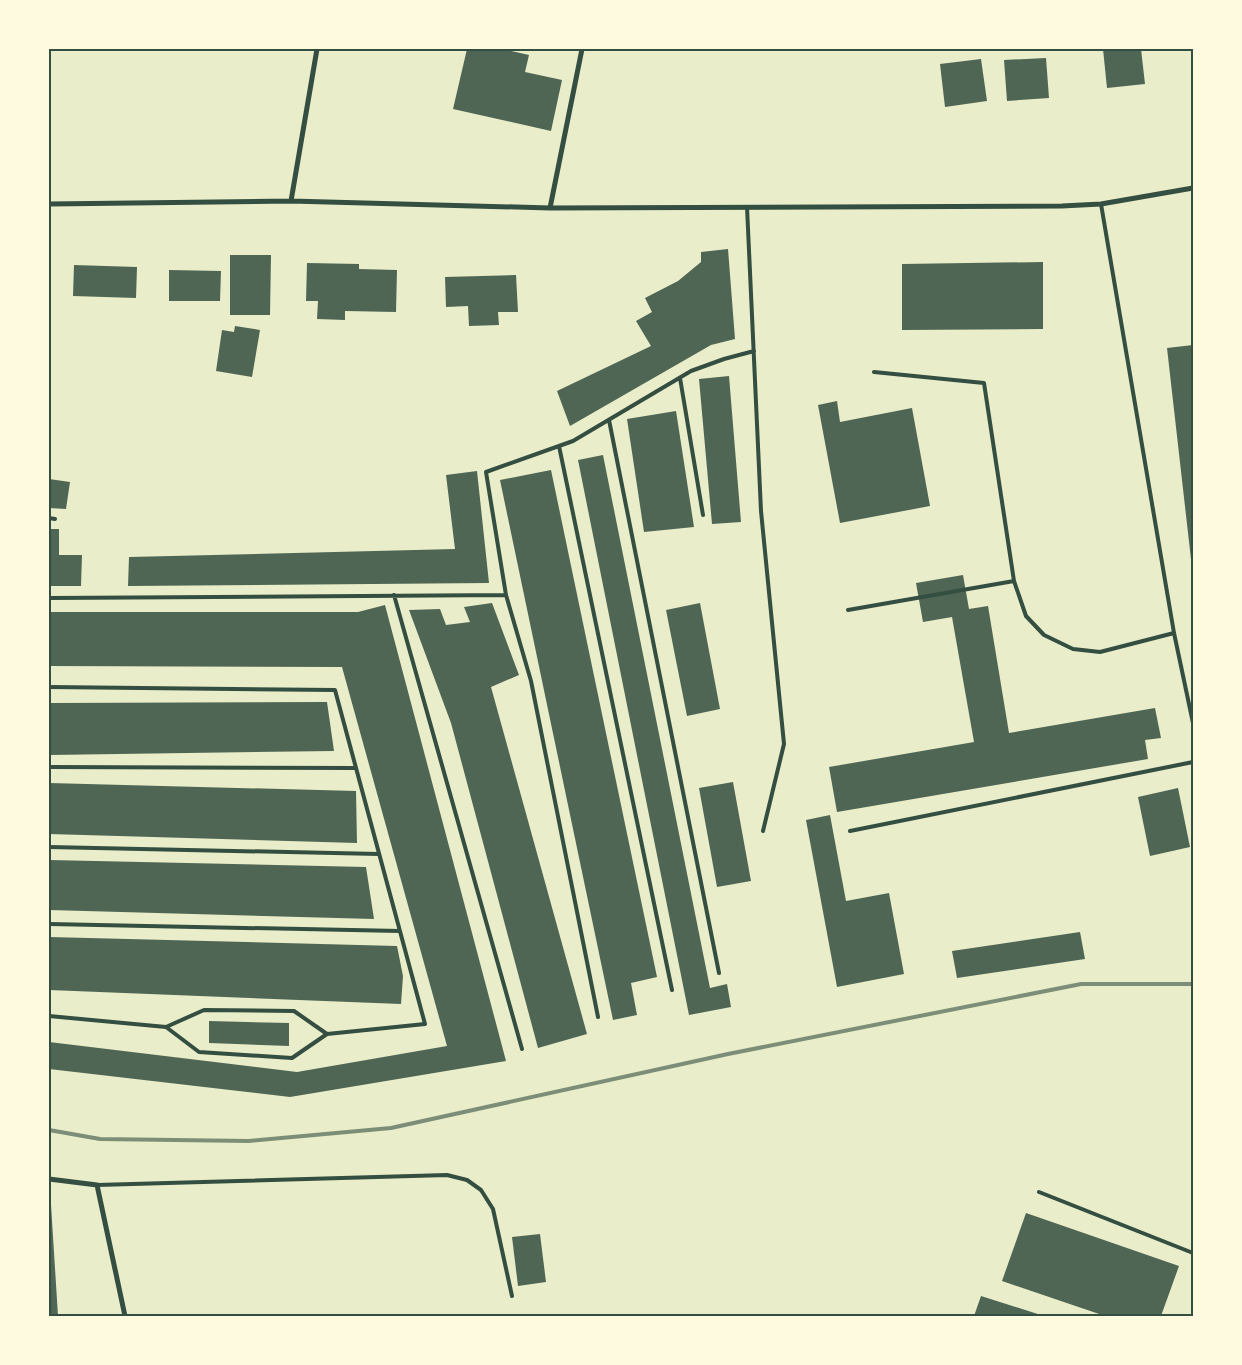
<svg xmlns="http://www.w3.org/2000/svg" width="1242" height="1365" viewBox="0 0 1242 1365" font-family="Manrope,sans-serif">
<rect width="100%" height="100%" fill="#e9edc9"/>
<path fill="#4f6655" d="M467,49H503L529,55L525,72L562,80L551,131L453,109Z
M1103,49H1141L1145,84L1107,88Z
M1046,58L1049,98L1007,101L1004,60Z
M981,59L987,101L945,107L940,64Z
M728,249L735,339L711,345L570,426L557,391L651,346L636,321L652,312L645,298L678,281L701,262V252Z
M230,255H271L270,315H230Z
M1043,262V329L902,330V264Z
M307,263L359,264V269L397,270L396,312L345,311V320L317,319L318,301H306Z
M74,265L137,267L136,298L73,296Z
M169,270L221,271L220,301H169Z
M516,275L518,312H498L499,325L469,326L468,306L446,307L445,277Z
M235,326L260,330L252,377L216,371L222,330L234,332Z
M1193,345V568H1192L1167,348Z
M729,376L741,522L712,524L699,379Z
M837,401L840,422L912,408L930,506L840,523L818,405Z
M676,411L694,527L644,532L627,419Z
M603,455L710,988L727,984L731,1007L689,1015L578,460Z
M551,470L657,977L631,983L637,1015L613,1020L500,480Z
M477,471L489,583L128,586L129,557L455,549L446,475Z
M49,479L70,482L66,509L49,508Z
M49,529H59V555H82L81,586H49Z
M963,575L969,609L988,606L1009,733L1155,708L1161,738L1145,740L1148,759L837,812L829,767L974,742L952,617L923,622L916,583Z
M492,603L519,675L491,687L587,1034L538,1048L451,723L409,610L440,609L446,625L470,622L464,607Z
M700,603L720,709L687,716L666,610Z
M385,605L506,1061L290,1097L49,1069V1042L297,1072L447,1046L342,667L49,666V612H358Z
M327,702L334,751L49,755V703Z
M733,782L751,881L717,887L699,788Z
M49,783L356,791L357,843L49,834Z
M1178,788L1190,847L1150,856L1138,797Z
M830,815L846,901L889,893L904,974L837,987L806,820Z
M49,860L366,867L374,919L49,910Z
M1080,932L1085,959L957,978L952,951Z
M49,937L397,946L403,976L401,1004L49,990Z
M209,1021L289,1023V1046L209,1043Z
M49,1189H50L58,1316H49Z
M1026,1213L1179,1266L1161,1316H1105L1002,1281Z
M540,1234L546,1282L518,1286L512,1237Z
M981,1296L1044,1316H974Z"/>
<g fill="none" stroke-linecap="round" stroke-linejoin="round">
<path stroke="#344e41" stroke-width="4" d="M1101,204L1174,633L1193,723
M747,207L761,511L784,744L763,831
M874,372L984,383L1014,581L1026,616L1044,635L1073,649L1100,652L1174,633
M680,378L703,515
M609,420L719,973
M559,446L672,990
M49,518L55,519
M394,595L522,1049
M506,595L531,681L598,1017
M49,598L506,595L486,472L573,441L691,371L724,359L754,351
M848,610L1014,581
M49,687L335,690L425,1024L327,1034L294,1011L204,1010L166,1027L49,1016
M49,767L356,768
M850,831L1193,762
M49,847L379,854
M49,924L400,931
M166,1027L199,1052L292,1058L327,1034
M97,1185L447,1175L467,1180L481,1190L493,1209L512,1296
M1039,1192L1193,1253
M1193,1316V1314"/>
<path stroke="#344e41" stroke-width="5" d="M291,201L317,49
M49,204L291,201L550,208L1062,206L1101,204L1193,188
M550,208L582,49
M49,1179L97,1185L125,1316"/>
<path stroke="#7c8e77" stroke-width="4" d="M49,1130L100,1139L249,1141L391,1128L728,1054L1081,984H1193"/>
</g>
<rect width="1242" height="1365" fill="none" stroke="#fefae0" stroke-width="100"/>
<rect x="50" y="50" width="1142" height="1265" fill="none" stroke="#344e41" stroke-width="2"/>
</svg>
